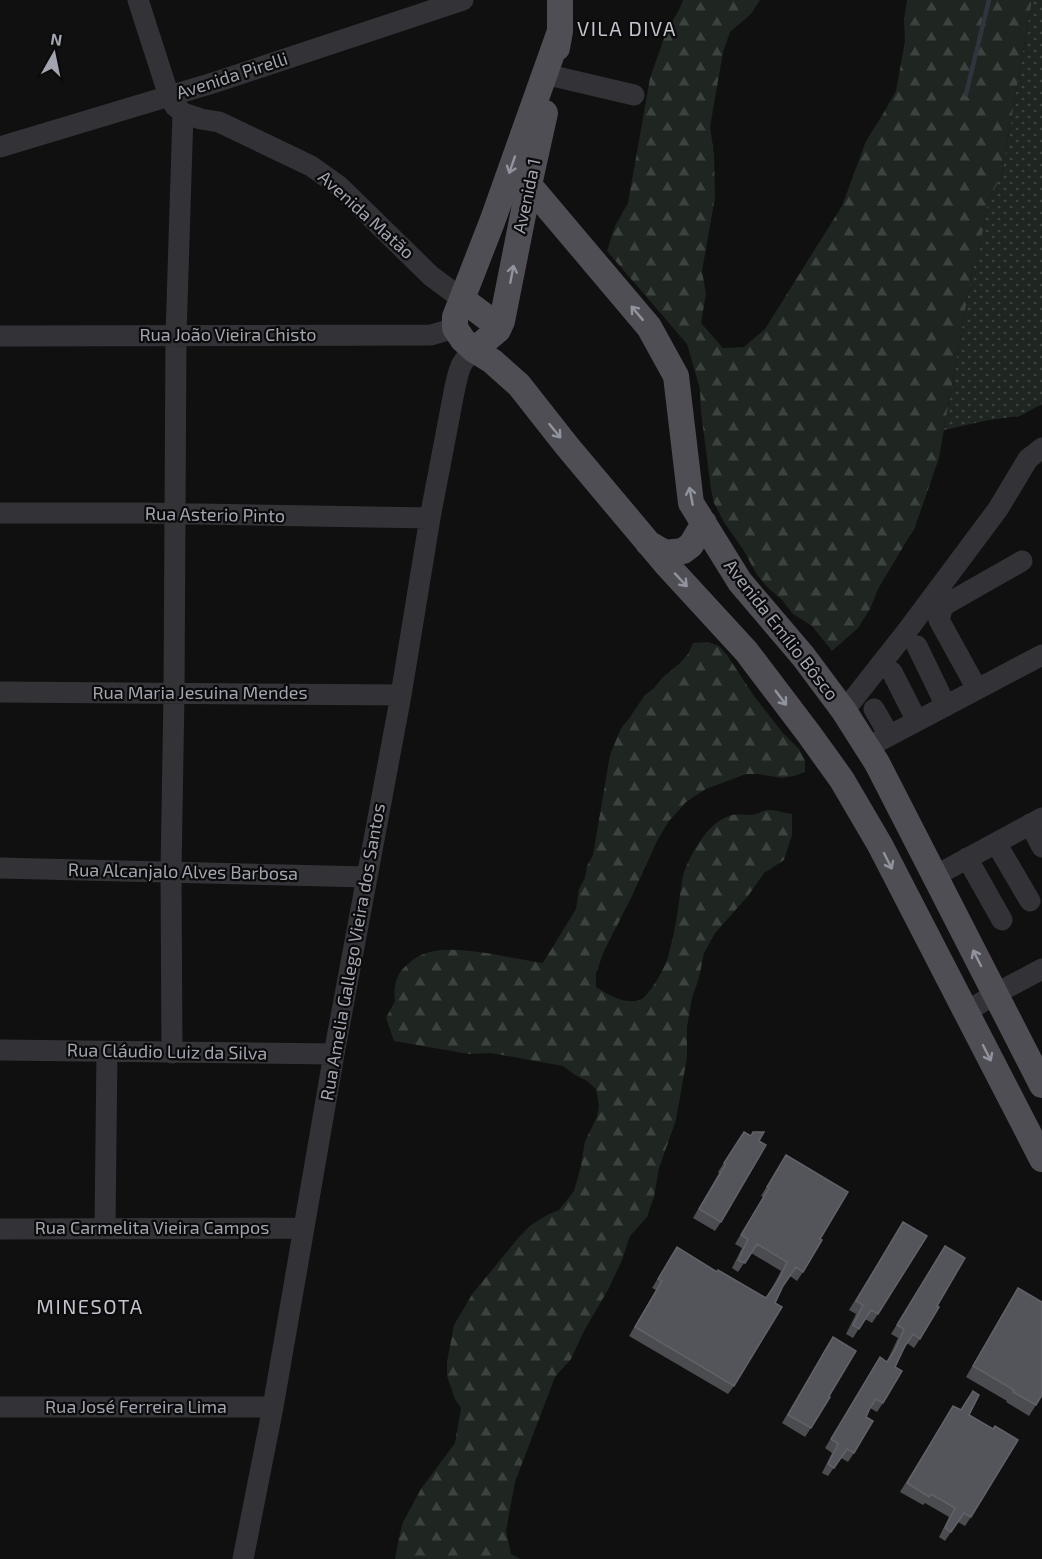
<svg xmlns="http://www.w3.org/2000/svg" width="1042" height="1559" viewBox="0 0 1042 1559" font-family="'Exo 2',sans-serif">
<defs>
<pattern id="grass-dots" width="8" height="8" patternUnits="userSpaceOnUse" patternTransform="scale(1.5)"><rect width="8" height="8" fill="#1f2520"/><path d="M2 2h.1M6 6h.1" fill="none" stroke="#3c423e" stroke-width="1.8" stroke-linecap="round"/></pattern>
<pattern id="forest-firs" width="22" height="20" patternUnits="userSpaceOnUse" patternTransform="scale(1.5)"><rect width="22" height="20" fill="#1f2520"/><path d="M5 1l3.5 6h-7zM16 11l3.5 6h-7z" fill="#3c423e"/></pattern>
</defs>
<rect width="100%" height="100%" fill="#101011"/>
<path fill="url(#grass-dots)" d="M1032,0H1042V404L1020,416L989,420L944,430L972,271L979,251L989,197L1001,178Z"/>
<path fill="url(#forest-firs)" d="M683,0H760L751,14L730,32L723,52L710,127L714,154L715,197L702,271L706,294L701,323L723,348L744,347L765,329L842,206L866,141L883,114L896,91L905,41L904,19L907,0H1032L1001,178L989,197L979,251L972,271L939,458L915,527L878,589L870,609L858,628L832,651L812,626L793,614L782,600L767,587L756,573L744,551L724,522L714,503L711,489L701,412L700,389L687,344L607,251L615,226L628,203L650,78L667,30L679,10Z
M708,642L719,646L727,655L754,696L782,732L799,749L805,760V772L794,776L782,778L758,774H746L706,789L686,802L669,821L658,839L631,898L604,951L596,973V987C609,995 624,1005 640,1000C650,996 667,964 669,953C676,928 679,901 683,875C691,853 708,821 732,815C739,814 744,815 751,815C757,815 763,810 769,810C776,810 785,813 792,814V835L784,860L764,873L748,896L715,933L704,953L699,978L692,998L687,1027V1057L676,1120L659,1168L654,1197L647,1217L630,1236L622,1260L609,1288L584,1331L571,1359L555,1377L515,1482L506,1531L511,1554L520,1559H395L400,1533L403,1522L421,1489L455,1443L461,1408L455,1399L447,1376V1362L454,1325L473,1293L519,1237L531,1225L549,1214L559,1210L574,1191L581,1166L585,1141L597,1117L599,1105L596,1089L587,1081L575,1075L563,1066L491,1053L469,1054L394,1041L386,1018L395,1001C393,987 396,973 408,964C411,961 415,958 419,956C449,940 510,959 543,963L576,909L579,889L585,878L587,866L593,855L610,755L621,728L628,720L645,695L654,688L662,678L680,663L688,654L693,643Z"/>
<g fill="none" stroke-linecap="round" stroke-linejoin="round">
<path stroke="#2f353c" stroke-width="4.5" d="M966,94L989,0"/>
<path stroke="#333337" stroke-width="21" d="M138,0L169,96L175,106L183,113L201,119L219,122L311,166L339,186L431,276L462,299
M553,76L634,95
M0,147L216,82L463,0
M0,336L431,335L455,328
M0,513H142L430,518
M917,646L946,706
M892,672L917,721
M977,689L939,620L943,606L1022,561
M0,692L401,695
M874,709L889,735
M844,711L907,631L998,509L1028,459L1042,448
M866,748L1042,655
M1030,824L1042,847
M996,843L1030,901
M967,858L1002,920
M0,868L366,877
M935,876L1042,818
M966,1012L995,994L1042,969
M0,1050L334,1054
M172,1053L171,872L174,693L176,336L183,113
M105,1227L107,1052
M0,1229L304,1228
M0,1407H273
M243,1559L273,1407L334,1054L401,695L430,518L455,387C459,370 460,362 474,350"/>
<path stroke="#4e4e54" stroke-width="26" d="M560,31L492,222L455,317V328L463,340L474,350L492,361L519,385L567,446L666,564L746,651L809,734L842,780L880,845L1042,1159
M557,48L560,31V0
M529,185L649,327L676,376L691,503L740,582L803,656L844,711L877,763L1042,1085
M462,299L486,317L502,321
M474,350L498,330L502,321L529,185L545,113
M648,543L665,553L683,551L691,545L704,523"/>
</g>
<path fill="#4b4c50" d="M744,1132L721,1222L715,1231L693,1218L719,1173L718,1172Z
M786,1155L820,1239L803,1272L797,1281L790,1276L783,1286L734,1386L728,1394L629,1336L656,1290L652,1288L677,1247L717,1272L766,1298L772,1288L781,1271L751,1253L738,1272L732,1268L742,1248L735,1244L763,1197L761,1196Z
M903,1222L878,1314L872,1323L865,1319L853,1338L846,1334L856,1314L849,1310Z
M945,1246L937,1306L920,1339L914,1348L907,1343L905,1346L895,1367L883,1403L877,1412L870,1408L866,1417L854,1453L848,1462L841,1458L828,1476L822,1473L832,1453L825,1448L880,1357L886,1362L888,1359L898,1338L891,1334Z
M1018,1288L1036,1405L1029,1416L1006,1402L1007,1401L966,1377L1011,1299Z
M833,1337L829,1396L811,1428L805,1437L782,1423L827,1346Z
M953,1406L969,1415L971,1517L965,1526L958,1522L945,1541L939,1537L949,1517L925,1503L923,1505L900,1492Z"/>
<path fill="#54555b" stroke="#606268" stroke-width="1.5" d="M744,1132L751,1136L753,1132H764L759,1141L766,1145L721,1222L699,1209L726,1164L724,1163Z
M786,1155L848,1192L820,1239L822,1240L803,1272L796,1267L783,1286L775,1303L782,1307L734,1386L635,1327L662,1281L658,1279L677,1247L717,1272L718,1270L766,1298L779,1279L787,1262L757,1244L745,1263L738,1260L748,1239L741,1235L769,1188L767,1187Z
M903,1222L927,1236L878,1314L871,1310L859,1329L853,1325L863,1305L856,1301Z
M945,1246L965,1258L937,1306L939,1307L920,1339L913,1334L905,1346L895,1367L902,1371L883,1403L876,1399L870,1408L866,1417L873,1421L854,1453L847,1449L834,1468L828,1464L838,1444L831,1439L880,1357L887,1362L895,1350L904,1329L897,1325Z
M1018,1288L1042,1302V1395L1036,1405L1013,1392L1014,1390L973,1366Z
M833,1337L856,1351L829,1396L830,1397L811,1428L788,1415Z
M973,1391L979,1395L969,1415L993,1429L995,1426L1018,1440L971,1517L964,1513L951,1532L945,1528L955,1508L931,1494L929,1497L907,1483L953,1406L961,1410Z"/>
<defs><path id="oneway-shaft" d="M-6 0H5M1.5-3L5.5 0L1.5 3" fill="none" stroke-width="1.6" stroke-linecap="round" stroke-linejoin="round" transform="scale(1.5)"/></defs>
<g stroke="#91949e">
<use href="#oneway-shaft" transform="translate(512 165) rotate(109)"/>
<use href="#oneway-shaft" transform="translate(512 274) rotate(-79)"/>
<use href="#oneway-shaft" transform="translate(637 313) rotate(-130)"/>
<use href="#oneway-shaft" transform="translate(555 431) rotate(51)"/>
<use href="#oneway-shaft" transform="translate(691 496) rotate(-101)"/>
<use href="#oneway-shaft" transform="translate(681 580) rotate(47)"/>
<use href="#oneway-shaft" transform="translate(781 698) rotate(53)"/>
<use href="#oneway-shaft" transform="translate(888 861) rotate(63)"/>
<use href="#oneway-shaft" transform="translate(977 958) rotate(-117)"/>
<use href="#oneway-shaft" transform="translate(987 1053) rotate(63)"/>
</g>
<g text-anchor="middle" stroke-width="4.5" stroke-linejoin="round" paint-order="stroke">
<g font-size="18" fill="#a2a5b0" stroke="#0b0b0c">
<text transform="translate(232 76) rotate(-18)" y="6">Avenida Pirelli</text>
<text transform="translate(527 196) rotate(-78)" y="6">Avenida 1</text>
<text transform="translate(366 215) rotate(42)" y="6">Avenida Matão</text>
<text x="228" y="341">Rua João Vieira Chisto</text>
<text transform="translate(215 515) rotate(1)" y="6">Rua Asterio Pinto</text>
<text transform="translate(781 630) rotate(52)" y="6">Avenida Emílio Bôsco</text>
<text x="200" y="699">Rua Maria Jesuina Mendes</text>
<text transform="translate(183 872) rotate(1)" y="6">Rua Alcanjalo Alves Barbosa</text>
<text transform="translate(353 952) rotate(-80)" y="6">Rua Amelia Gallego Vieira dos Santos</text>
<text transform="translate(167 1052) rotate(1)" y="6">Rua Cláudio Luiz da Silva</text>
<text x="152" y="1234">Rua Carmelita Vieira Campos</text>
<text x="136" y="1413">Rua José Ferreira Lima</text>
</g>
<g font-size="20" letter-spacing="1.5" fill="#c3c4cd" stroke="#0b0b0c">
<text x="627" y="36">VILA DIVA</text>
<text x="90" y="1314">MINESOTA</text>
</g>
</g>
<g transform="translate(54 54) rotate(9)" stroke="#0b0b0c" stroke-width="4.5" paint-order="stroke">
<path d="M0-4.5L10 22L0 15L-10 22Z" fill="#a2a5b0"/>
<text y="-9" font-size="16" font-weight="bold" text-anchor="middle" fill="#a2a5b0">N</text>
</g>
</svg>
